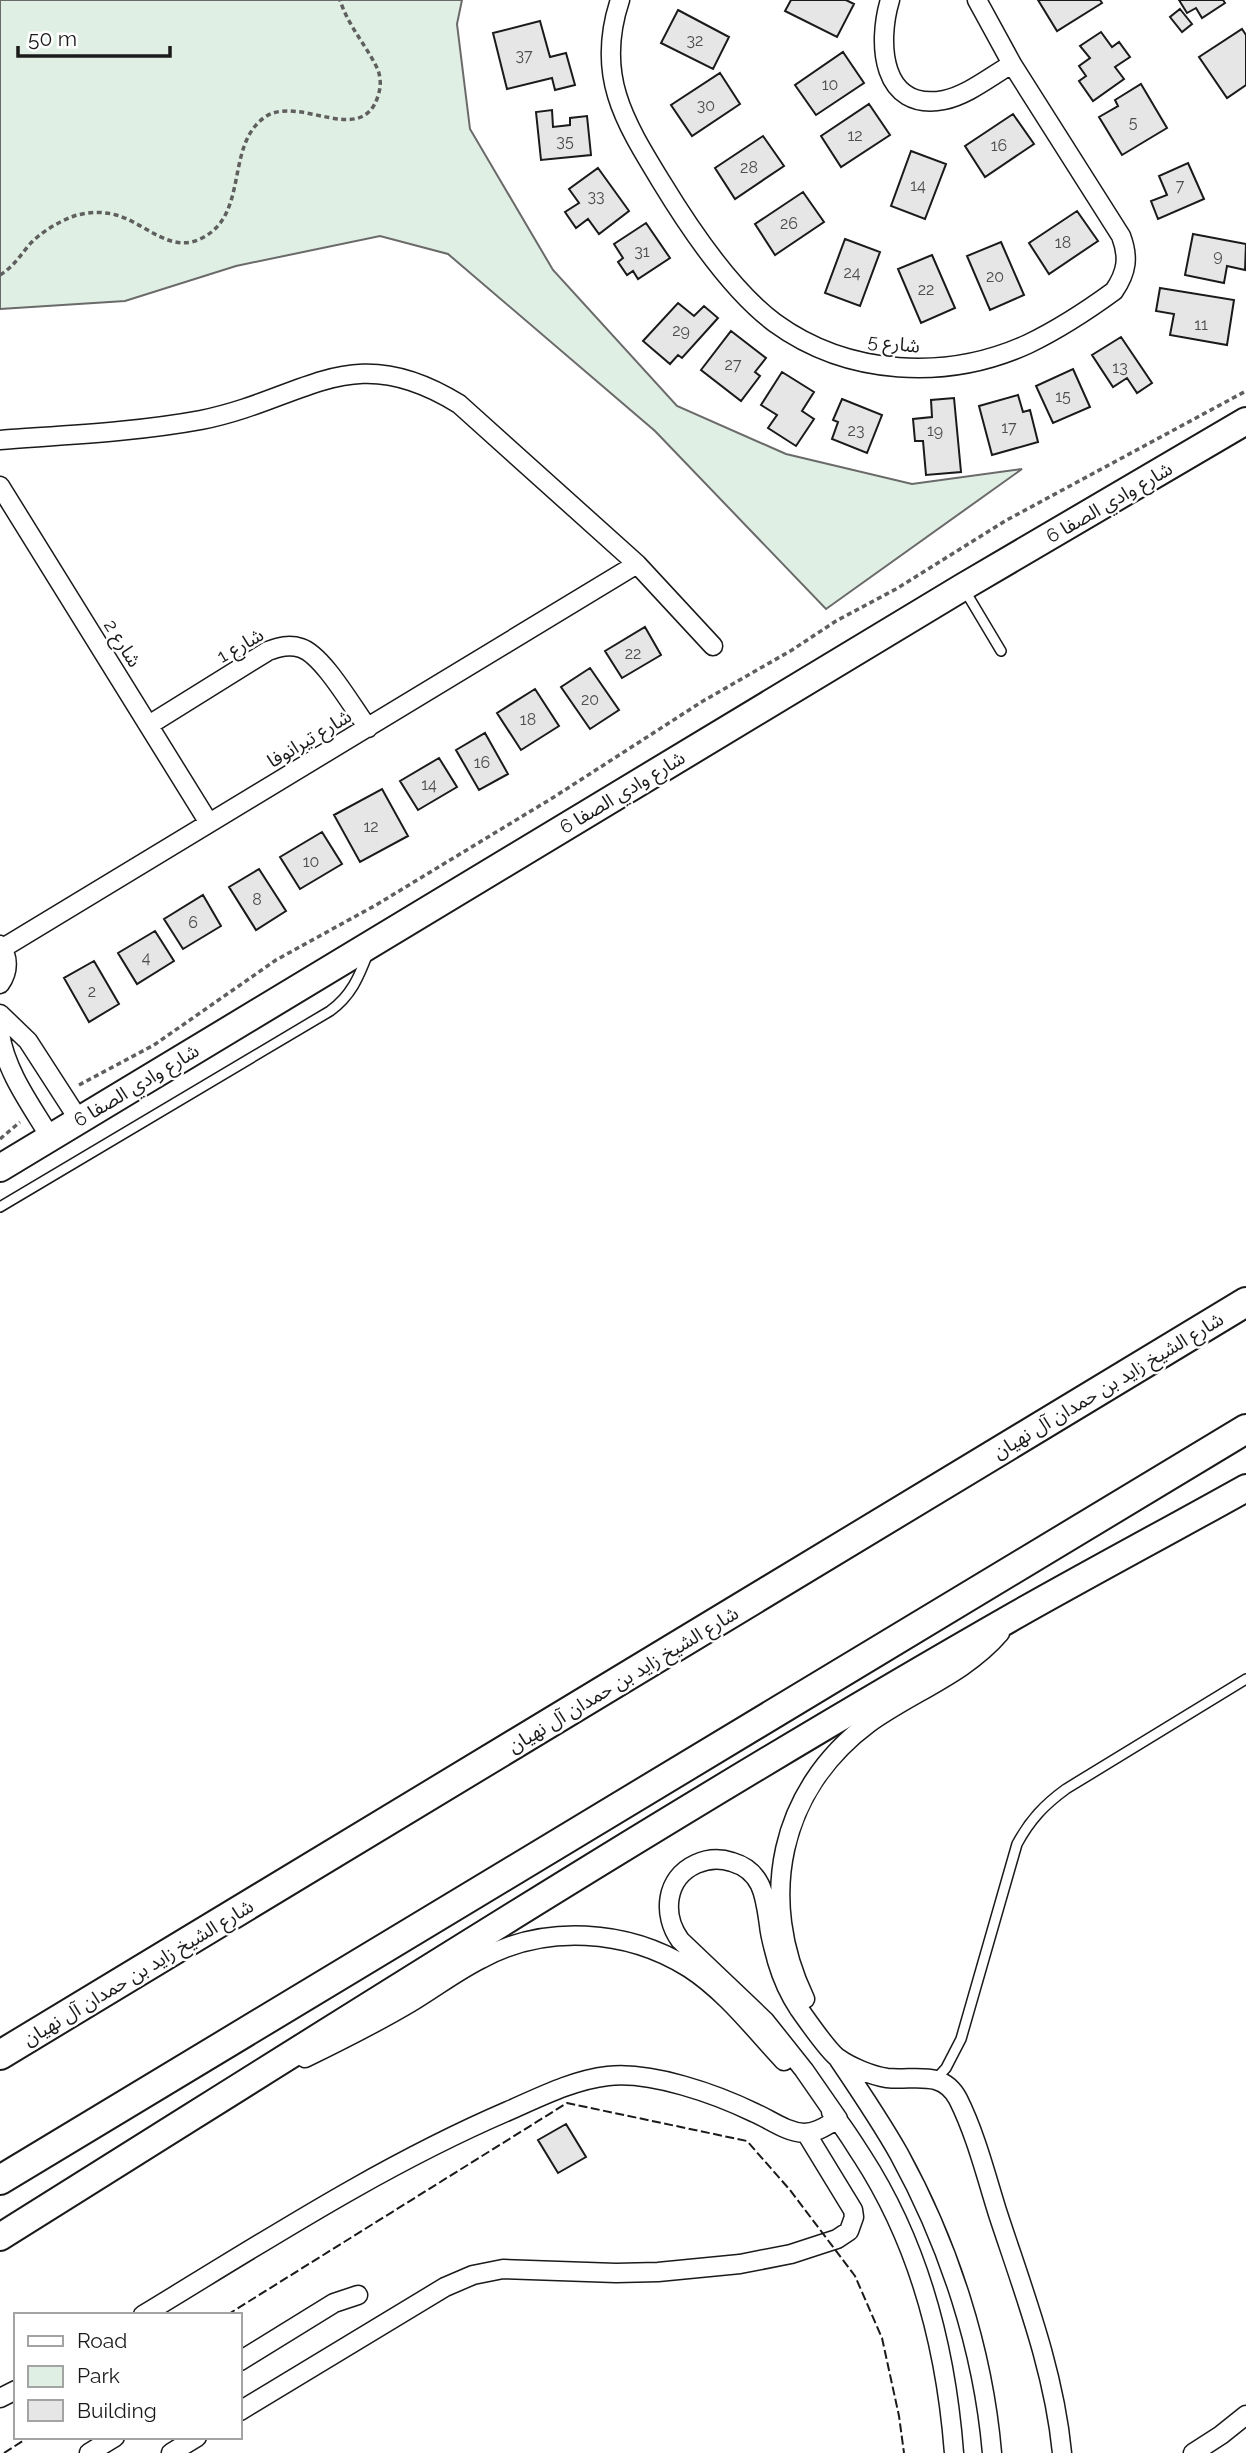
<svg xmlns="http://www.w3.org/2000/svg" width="1246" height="2453" viewBox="0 0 1246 2453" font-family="Raleway,'Noto Sans Arabic',sans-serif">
<rect width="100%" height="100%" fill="#fff"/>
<path fill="#e0efe3" stroke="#6a6a6a" stroke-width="2" d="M0,0H462L457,24L470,129L553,270L677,406L786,454L912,484L1022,469L826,609L655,431L448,254L380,236L236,266L125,301L0,309Z"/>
<path fill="#e6e6e6" stroke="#1a1a1a" stroke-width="2" d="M791,0H846L854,4L837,37L785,11Z
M1038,0H1100L1102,3L1057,31Z
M1179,0H1223L1225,3L1202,18L1196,8L1187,13Z
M1180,9L1192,24L1182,32L1170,17Z
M678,10L729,37L713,69L661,43Z
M540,21L550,57L566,53L575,85L555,90L552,78L507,89L493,33Z
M1242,29L1246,35V85L1227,98L1199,57Z
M1101,32L1112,47L1119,42L1130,57L1115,67L1124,79L1093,101L1079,81L1086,76L1079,66L1090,58L1080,46Z
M843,52L864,83L816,115L795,85Z
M720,73L740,104L692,136L671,105Z
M1141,84L1167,128L1122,155L1099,117L1118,106L1115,100Z
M869,104L890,135L841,167L821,136Z
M552,110L553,127L570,125V118L587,116L591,155L541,160L536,112Z
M1013,114L1034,144L985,177L965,146Z
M763,136L784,166L735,199L715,168Z
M911,151L946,164L925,219L891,206Z
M1188,163L1204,199L1158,219L1151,201L1167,195L1159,176Z
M598,168L629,211L599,234L588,219L576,228L565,212L579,203L569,189Z
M803,192L824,222L775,255L755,224Z
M1077,211L1098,241L1049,274L1029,243Z
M646,223L670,258L638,279L633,271L627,275L618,262L623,258L614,244Z
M1193,234L1246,244L1245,270L1227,266L1224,283L1185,275Z
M845,239L880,252L860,306L825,293Z
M1001,242L1024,295L990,310L967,256Z
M932,255L955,308L921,323L898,269Z
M1160,288L1234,300L1227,345L1170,335L1174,314L1156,311Z
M678,303L694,316L704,306L718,318L682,358L678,355L670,364L643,341Z
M731,331L766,358L755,372L760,376L741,401L701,370Z
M1121,337L1152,383L1137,393L1127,378L1113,387L1092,355Z
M1073,369L1090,407L1053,423L1036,386Z
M782,372L814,392L802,411L814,419L796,446L768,428L777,415L761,405Z
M1018,395L1023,412L1030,410L1038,442L992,455L979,406Z
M954,398L961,472L926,475L923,441H915L913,419L932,417L931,400Z
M842,399L882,415L867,453L832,439L838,422L833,420Z
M645,627L661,655L622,678L605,651Z
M590,668L619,710L590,729L561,687Z
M535,689L559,726L521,750L497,713Z
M485,733L508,774L479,790L456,750Z
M439,758L457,787L418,810L400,781Z
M382,789L408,836L360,862L334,815Z
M322,832L342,864L300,889L280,857Z
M259,869L286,911L256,930L229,887Z
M203,895L221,926L183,949L164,919Z
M155,931L174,961L137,984L118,953Z
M94,961L119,1004L89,1022L64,978Z
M566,2124L586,2157L558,2173L538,2140Z"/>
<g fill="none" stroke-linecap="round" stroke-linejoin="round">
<defs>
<path id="lane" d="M964,589L1001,651
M0,1207L330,1011C351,996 359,977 368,953
M936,2079L946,2068L961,2039L1017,1844C1030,1820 1044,1805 1066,1789L1246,1679"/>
<path id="street" d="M620,0C595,75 624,121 662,183C690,229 732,291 775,323C848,376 947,381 1028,344C1057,330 1088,310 1114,291C1127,272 1129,257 1121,236L1012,64L977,0
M890,0C877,43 881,112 944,100C968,95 991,76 1012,64
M0,440C67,435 136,432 201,420C306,399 351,337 459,404L637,564L713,646
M0,486L209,823
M149,725L268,651C279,647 289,644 301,648C323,655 353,708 368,728
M0,945C9,957 9,971 0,984
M3,948L637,564
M0,1014L28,1041L79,1120
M0,1034C6,1072 31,1105 50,1137
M805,1999C757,1899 779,1790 869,1723C912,1692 965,1674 1000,1633
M305,2058C342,2040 378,2022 413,2001C436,1987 457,1971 481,1959C545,1924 627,1929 689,1968C726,1992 754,2029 784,2061
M839,2060C860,2091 881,2122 899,2154C949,2245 983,2349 992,2453
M831,2112C843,2125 852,2141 862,2156C919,2244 946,2349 954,2453
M143,2315C262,2243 380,2166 508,2111C540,2097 573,2080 608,2076C651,2071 716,2094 755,2113C771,2120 786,2132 804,2133C817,2133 827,2125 838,2119L804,2070L765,2021L680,1940C662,1915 665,1878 696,1864C707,1859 720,1858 732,1862C763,1871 765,1897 769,1925C770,1937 774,1949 777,1961C782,1978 789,1994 799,2009C807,2020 828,2051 838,2058C850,2067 873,2076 887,2078C914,2081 942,2069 958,2099C976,2135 986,2176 998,2214C1024,2293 1054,2370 1062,2453
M240,2361L334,2303L358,2295
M0,2398L16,2390
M240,2411L445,2287L473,2275L503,2269L616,2273L658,2272L740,2264L791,2254L837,2239L849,2231L854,2217L853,2210L806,2133
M89,2453L115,2437
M171,2453L197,2437
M1193,2453L1221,2435L1246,2415"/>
<path id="secondary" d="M0,1168L963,587L1246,421
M0,2237C336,2027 671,1812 1016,1615C1092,1572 1169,1531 1246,1488"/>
<path id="primary" d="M0,2055L1246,1302
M0,2180L1246,1429"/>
</defs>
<use href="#lane" stroke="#1a1a1a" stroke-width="12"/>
<use href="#street" stroke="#1a1a1a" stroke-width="21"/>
<use href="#secondary" stroke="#1a1a1a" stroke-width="30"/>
<use href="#primary" stroke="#1a1a1a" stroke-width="32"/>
<path stroke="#5f5f5f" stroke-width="3.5" stroke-dasharray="5 3.5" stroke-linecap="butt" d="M0,275C13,267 20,256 29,245C41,232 58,222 74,216C87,212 102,211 116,215C146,223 171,256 204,237C249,212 225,145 265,117C299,94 362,148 378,96C381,87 381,79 378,70C367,46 348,26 340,0
M79,1085L154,1045L276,960L376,905L554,797L703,701L792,650L836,621L896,589L1005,521L1246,391
M0,1139L20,1122"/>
<use href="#lane" stroke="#fff" stroke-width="9"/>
<use href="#street" stroke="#fff" stroke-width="18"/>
<use href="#secondary" stroke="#fff" stroke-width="26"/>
<use href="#primary" stroke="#fff" stroke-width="28"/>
<path stroke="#1a1a1a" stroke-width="2" stroke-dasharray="9 3.5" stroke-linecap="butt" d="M227,2315L567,2103L747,2141L790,2190L855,2276L882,2338L899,2416L904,2453
M4,2453L29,2437"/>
</g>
<g text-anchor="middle" stroke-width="5" stroke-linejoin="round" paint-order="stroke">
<g font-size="16" fill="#4d4d4d">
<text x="695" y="46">32</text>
<text x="524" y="61">37</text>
<text x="830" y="90">10</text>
<text x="706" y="111">30</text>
<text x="1133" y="128">5</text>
<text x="855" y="141">12</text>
<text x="565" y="147">35</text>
<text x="999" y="151">16</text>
<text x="749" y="173">28</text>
<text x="918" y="191">14</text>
<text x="1180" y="191">7</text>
<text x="596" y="202">33</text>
<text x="789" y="229">26</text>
<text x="1063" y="248">18</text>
<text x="642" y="257">31</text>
<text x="1218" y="261">9</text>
<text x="852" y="278">24</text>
<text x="995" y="282">20</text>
<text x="926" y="295">22</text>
<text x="1201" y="330">11</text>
<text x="681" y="336">29</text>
<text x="733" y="370">27</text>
<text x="1120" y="373">13</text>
<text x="1063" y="402">15</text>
<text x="1009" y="433">17</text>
<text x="856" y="436">23</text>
<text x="935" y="436">19</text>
<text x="633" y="659">22</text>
<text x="590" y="705">20</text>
<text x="528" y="725">18</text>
<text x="482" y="768">16</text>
<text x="429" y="790">14</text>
<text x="371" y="832">12</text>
<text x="311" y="867">10</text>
<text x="257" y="905">8</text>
<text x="193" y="928">6</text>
<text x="146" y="963">4</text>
<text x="92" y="997">2</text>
</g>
<g font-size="19" fill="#1a1a1a" stroke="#fff">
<text transform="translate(894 343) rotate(6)" y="7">شارع 5</text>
<text transform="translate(1109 502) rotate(-30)" y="7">شارع وادي الصفا 6</text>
<text transform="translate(123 643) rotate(58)" y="7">شارع 2</text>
<text transform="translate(240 645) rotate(-30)" y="7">شارع 1</text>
<text transform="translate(309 738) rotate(-31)" y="7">شارع تيرانوفا</text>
<text transform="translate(622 792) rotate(-31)" y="7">شارع وادي الصفا 6</text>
<text transform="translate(136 1085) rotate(-31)" y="7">شارع وادي الصفا 6</text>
<text transform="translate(1108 1385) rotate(-31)" y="7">شارع الشيخ زايد بن حمدان آل نهيان</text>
<text transform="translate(623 1679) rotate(-31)" y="7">شارع الشيخ زايد بن حمدان آل نهيان</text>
<text transform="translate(138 1972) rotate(-31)" y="7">شارع الشيخ زايد بن حمدان آل نهيان</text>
</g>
</g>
<rect x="14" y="2313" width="228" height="126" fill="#ffffff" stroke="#a3a3a3" stroke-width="2"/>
<rect x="28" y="2336" width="35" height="10" fill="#ffffff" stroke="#a3a3a3" stroke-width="2"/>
<text x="77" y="2348" font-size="21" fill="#1a1a1a">Road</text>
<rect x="28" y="2366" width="35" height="21" fill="#e0efe3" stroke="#a3a3a3" stroke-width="2"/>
<text x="77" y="2383" font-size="21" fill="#1a1a1a">Park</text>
<rect x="28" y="2400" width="35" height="21" fill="#e6e6e6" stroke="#a3a3a3" stroke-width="2"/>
<text x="77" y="2418" font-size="21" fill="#1a1a1a">Building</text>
<path d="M18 46v10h152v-10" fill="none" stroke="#1a1a1a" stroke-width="3.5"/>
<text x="28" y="46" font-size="21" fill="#1a1a1a" stroke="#ffffff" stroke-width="5" paint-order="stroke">50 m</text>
</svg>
